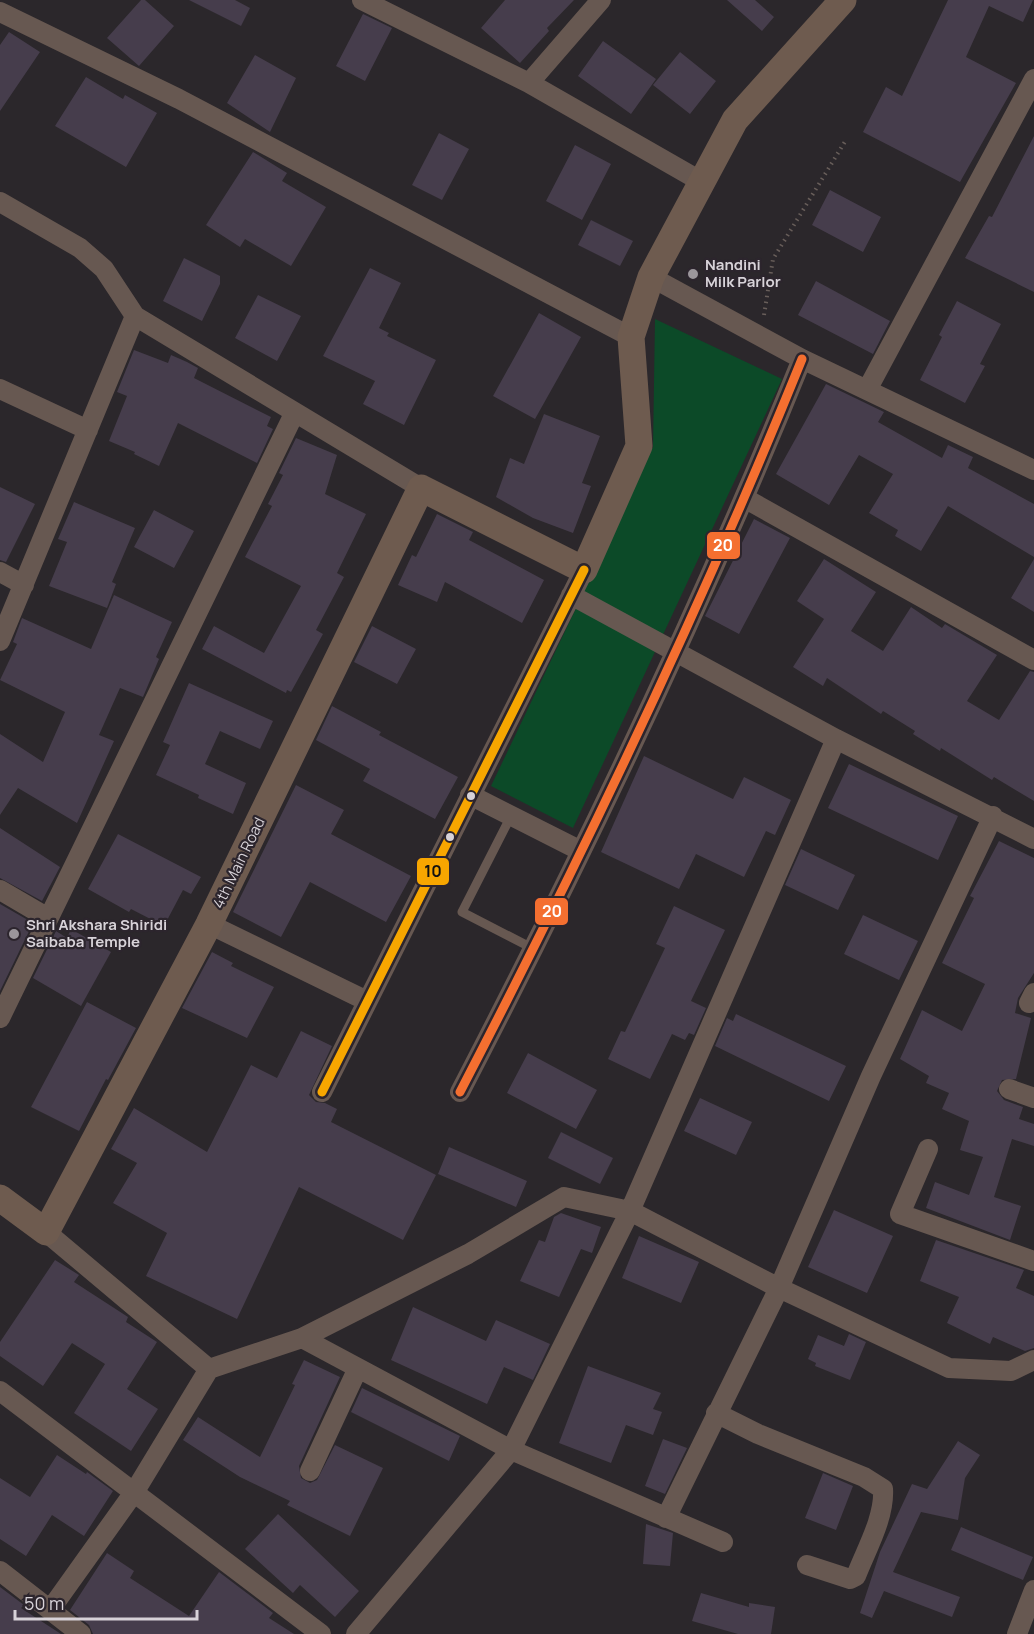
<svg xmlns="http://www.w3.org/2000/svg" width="1034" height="1634" viewBox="0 0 1034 1634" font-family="Manrope,sans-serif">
<rect width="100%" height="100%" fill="#2b272b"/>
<path fill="#0c4a28" d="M655,319L782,379L573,828L491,786L653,447Z"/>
<path fill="#463d4c" d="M141,0H145L174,26L139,66L107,38Z
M189,0H235L250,8L241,26Z
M505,0H574L547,28L549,31L520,63L481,28Z
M727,0H755L774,17L762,31Z
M948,0H1033L1023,22L989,6L966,57L1016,83L960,182L863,132L886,87L902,96Z
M363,14L392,28L365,81L336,66Z
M9,32L40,52L0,111V45Z
M603,41L656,79L631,114L578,76Z
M680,52L716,81L690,114L653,85Z
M255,55L296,78L270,132L227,103Z
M86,77L123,99L125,95L157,113L126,167L55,126Z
M439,133L469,149L442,200L412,185Z
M1034,136V292L965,258L989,216L992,217Z
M575,145L611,164L582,220L546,201Z
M253,152L287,173L282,181L326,207L291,266L245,239L240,247L206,225Z
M830,190L881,217L863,252L812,225Z
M591,220L633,241L620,266L578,245Z
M184,258L220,276V284L202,321L163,301Z
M370,268L401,283L379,328L389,333L387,336L436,360L404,425L363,404L375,381L323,356Z
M816,281L890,321L873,354L798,315Z
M258,295L301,316L277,361L235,338Z
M957,301L1001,324L980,364L985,366L965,403L920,380L942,337L939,335Z
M539,313L581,337L535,419L493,396Z
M134,350L168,363L171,355L187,362L198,368L194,378L271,417L267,426L273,429L257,463L178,423L159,466L134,454L135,452L109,441L127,396L117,392Z
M826,384L884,412L878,422L942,458L948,445L973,457L968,468L1034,504V557L948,506L921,551L895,536L898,530L869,513L893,474L859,455L829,505L776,474Z
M544,414L600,436L582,483L591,486L573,533L533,518L496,497L510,458L524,464Z
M296,438L337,455L325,494L366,514L337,573L344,577L316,630L323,634L291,692L287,690L286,693L202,649L214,626L264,653L301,586L245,557L272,506L268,504L283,475L279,473Z
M0,487L35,504L6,562L0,560Z
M74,502L135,528L112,582L116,584L107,608L49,586L67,542L58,539Z
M154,510L194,531L174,568L134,547Z
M437,514L473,532L469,540L544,580L522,623L445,582L437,602L398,585L412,555L416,557Z
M754,519L790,538L739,634L705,616Z
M824,559L876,592L851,631L883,651L911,607L942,628L945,624L997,655L967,701L999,720L1030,671L1034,672V801L994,777L992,780L941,748L940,751L913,734L915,731L883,711L881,714L827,678L823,686L793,667L824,619L797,601Z
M1034,559V612L1011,598Z
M114,595L172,622L156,657L159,659L143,697L120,688L99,735L114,741L77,823L18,788L0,815V734L43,762L65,712L0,680L17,644L13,642L22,618L91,649Z
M372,626L416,649L397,684L354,662Z
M189,683L273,721L260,749L220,731L205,764L246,783L233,814L198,798L199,795L156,775L170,745L163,742Z
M332,706L381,732L379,735L458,777L435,819L363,781L370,769L316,740Z
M644,756L733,799L744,777L791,800L775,835L766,831L744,877L696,854L679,889L601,852Z
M849,764L958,816L938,860L828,808Z
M296,785L344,810L331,834L411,876L386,922L310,882L281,937L233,912Z
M0,828L60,867L42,901L0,878Z
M118,834L201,877L191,894L183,890L164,926L131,909L129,912L88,889Z
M999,841L1034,858V973L1018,998L1015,1013L1031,1018L1016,1079L1002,1080L997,1091L1004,1100L1023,1107L1019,1119L1034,1124V1146L1012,1139L994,1197L1021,1206L1010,1240L926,1208L935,1182L969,1195L983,1157L960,1150L969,1121L942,1109L949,1093L926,1083L929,1076L900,1059L922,1010L962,1031L985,984L942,963L974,898L970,896Z
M801,849L855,875L838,910L785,885Z
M0,904L33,923L0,991Z
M674,906L725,930L691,1001L706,1008L694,1035L689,1033L685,1040L672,1034L650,1079L608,1059L621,1031L625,1032L665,948L656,944Z
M863,915L918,941L899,980L844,954Z
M71,929L111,952L81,1006L33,978L56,931L67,938Z
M212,952L233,963L231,966L274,987L247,1038L182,1008Z
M87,1002L136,1028L108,1080L106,1079L79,1131L31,1107Z
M736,1014L846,1066L829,1101L715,1046L727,1018L733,1021Z
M301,1031L332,1046L309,1095L316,1102L325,1103L337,1109L331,1122L436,1175L403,1240L299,1187L237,1319L146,1276L167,1233L113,1203L137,1163L111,1149L134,1108L207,1152L251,1065L277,1078Z
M528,1053L597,1090L576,1129L507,1093Z
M700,1098L752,1122L736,1155L684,1131Z
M561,1132L613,1158L600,1184L548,1158Z
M449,1147L527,1181L516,1207L438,1174Z
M834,1210L893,1236L867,1293L808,1267Z
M561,1213L601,1227L592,1253L581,1249L559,1297L520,1281L539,1240L545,1242L554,1217Z
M639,1236L699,1262L681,1303L622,1278Z
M936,1240L1024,1270L1016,1288L1034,1296V1348L1025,1351L993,1337L990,1344L947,1323L959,1297L920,1281Z
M55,1260L79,1275L74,1282L128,1317L126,1322L157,1342L127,1389L158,1409L131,1451L74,1413L105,1364L72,1343L43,1386L0,1356V1342Z
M413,1307L486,1341L496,1320L550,1344L533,1380L504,1367L487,1404L391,1360Z
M849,1334L866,1342L850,1380L815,1366L816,1363L808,1359L818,1335L844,1346Z
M304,1360L340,1377L299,1466L301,1478L310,1483L317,1480L335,1445L383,1468L350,1536L287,1505L290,1501L240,1477L183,1440L198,1417L260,1457L295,1385L292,1384Z
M588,1366L661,1393L653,1409L662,1412L653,1435L626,1425L611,1463L559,1443Z
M362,1388L460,1436L449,1461L351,1412Z
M663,1439L687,1448L665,1494L645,1486Z
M958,1441L980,1455L965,1478L958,1520L921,1512L893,1572L960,1597L952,1617L884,1591L872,1618L860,1613L880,1552L912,1484L927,1489Z
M57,1455L86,1474L87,1472L113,1491L84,1536L52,1515L26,1556L0,1539V1478L30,1497Z
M823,1473L853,1486L836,1530L805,1518Z
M278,1514L359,1591L335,1617L300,1585L293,1593L245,1549Z
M646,1524L673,1533L670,1566L643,1564Z
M961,1527L1033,1557L1023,1580L951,1550Z
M107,1553L134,1571L130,1578L189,1616L219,1572L273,1613L269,1618L294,1634H93L89,1625L70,1610Z
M0,1587L24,1605L21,1608L61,1634H0Z
M701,1593L749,1607V1603L775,1607L771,1634H738L692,1621Z"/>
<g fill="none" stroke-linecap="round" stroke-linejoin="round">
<path stroke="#685e5a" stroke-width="4" stroke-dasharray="1.5 4.5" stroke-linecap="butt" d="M764,315L773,259L846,140"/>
<path stroke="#675851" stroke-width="9" d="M511,816L462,912L532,948"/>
<path stroke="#675851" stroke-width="20" d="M362,0L529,83L702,182
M0,12L179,99L631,337
M529,83L601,0
M0,202L80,248L104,269L135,316L421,488
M651,277L802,359L1034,470
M0,389L88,430
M867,390L1034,79
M746,499L1034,660
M0,572L24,585
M571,595L836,739L1034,839
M0,641L135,316
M470,795L581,851
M0,890L48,918
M209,924L367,1001
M1029,1003L1034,993
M0,1018L294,414
M1009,1089L1034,1098
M322,1092L584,570
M460,1092C584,853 701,609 802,359
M928,1149L900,1214L1034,1261
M46,1232L209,1369L302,1338L468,1254L564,1197L630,1211L779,1288L949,1368L1011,1371L1034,1360
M302,1338L511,1450L723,1542
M0,1391L321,1634
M716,1413L758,1434L864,1477L883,1489C885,1517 866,1550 856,1576L850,1579L807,1565
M310,1471L358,1368
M666,1518L779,1288L871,1076L993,816
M0,1571L81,1634
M50,1610L135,1491L209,1369
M356,1634L511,1450L630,1211L836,739
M1017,1634L1034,1590"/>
<path stroke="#6e5b4f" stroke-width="27" d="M0,1198L46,1232L209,924L421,488L584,570L639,446L631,337L651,277L735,120L843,0"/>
<defs>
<path id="bus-1" d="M322,1092L584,570"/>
<path id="bus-2" d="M460,1092C584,853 701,609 802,359"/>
</defs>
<use href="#bus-1" stroke="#2c252d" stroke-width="14"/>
<use href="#bus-2" stroke="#2c252d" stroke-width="14"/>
<use href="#bus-1" stroke="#f7a600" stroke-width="9"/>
<use href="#bus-2" stroke="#f46f30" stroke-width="9"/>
</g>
<g fill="#9b969b" stroke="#2c252d" stroke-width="2">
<circle cx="693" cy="274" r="6"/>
<circle cx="14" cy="934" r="6"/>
</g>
<g fill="#d7d2d8" stroke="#2c252d" stroke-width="2">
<circle cx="471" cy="796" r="5"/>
<circle cx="450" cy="837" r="5"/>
</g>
<g text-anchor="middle" stroke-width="4.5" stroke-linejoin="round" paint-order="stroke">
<g font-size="15" font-weight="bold" fill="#d7d2d8" stroke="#2c252d" text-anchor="start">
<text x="705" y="270">Nandini<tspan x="705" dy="17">Milk Parlor</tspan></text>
<text x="26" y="930">Shri Akshara Shiridi<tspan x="26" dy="17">Saibaba Temple</tspan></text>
</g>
<g font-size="15" fill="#d7d2d8" stroke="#2c252d">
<text transform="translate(239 863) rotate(-64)" y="5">4th Main Road</text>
</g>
</g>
<g stroke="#2c252d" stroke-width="2">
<rect x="706" y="531" width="35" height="29" rx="6" fill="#f46f30"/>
<rect x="416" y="857" width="34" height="29" rx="6" fill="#f7a600"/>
<rect x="534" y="897" width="35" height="29" rx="6" fill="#f46f30"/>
</g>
<g font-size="16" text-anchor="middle" font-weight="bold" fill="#fff">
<text x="723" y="551">20</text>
<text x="552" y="917">20</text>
</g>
<g font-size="16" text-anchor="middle" font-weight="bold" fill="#111">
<text x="433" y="877">10</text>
</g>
<path d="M15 1610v9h182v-9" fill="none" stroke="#d7d2d8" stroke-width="3"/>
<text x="24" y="1610" font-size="18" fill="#d7d2d8" stroke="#2c252d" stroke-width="4.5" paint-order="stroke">50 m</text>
</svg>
